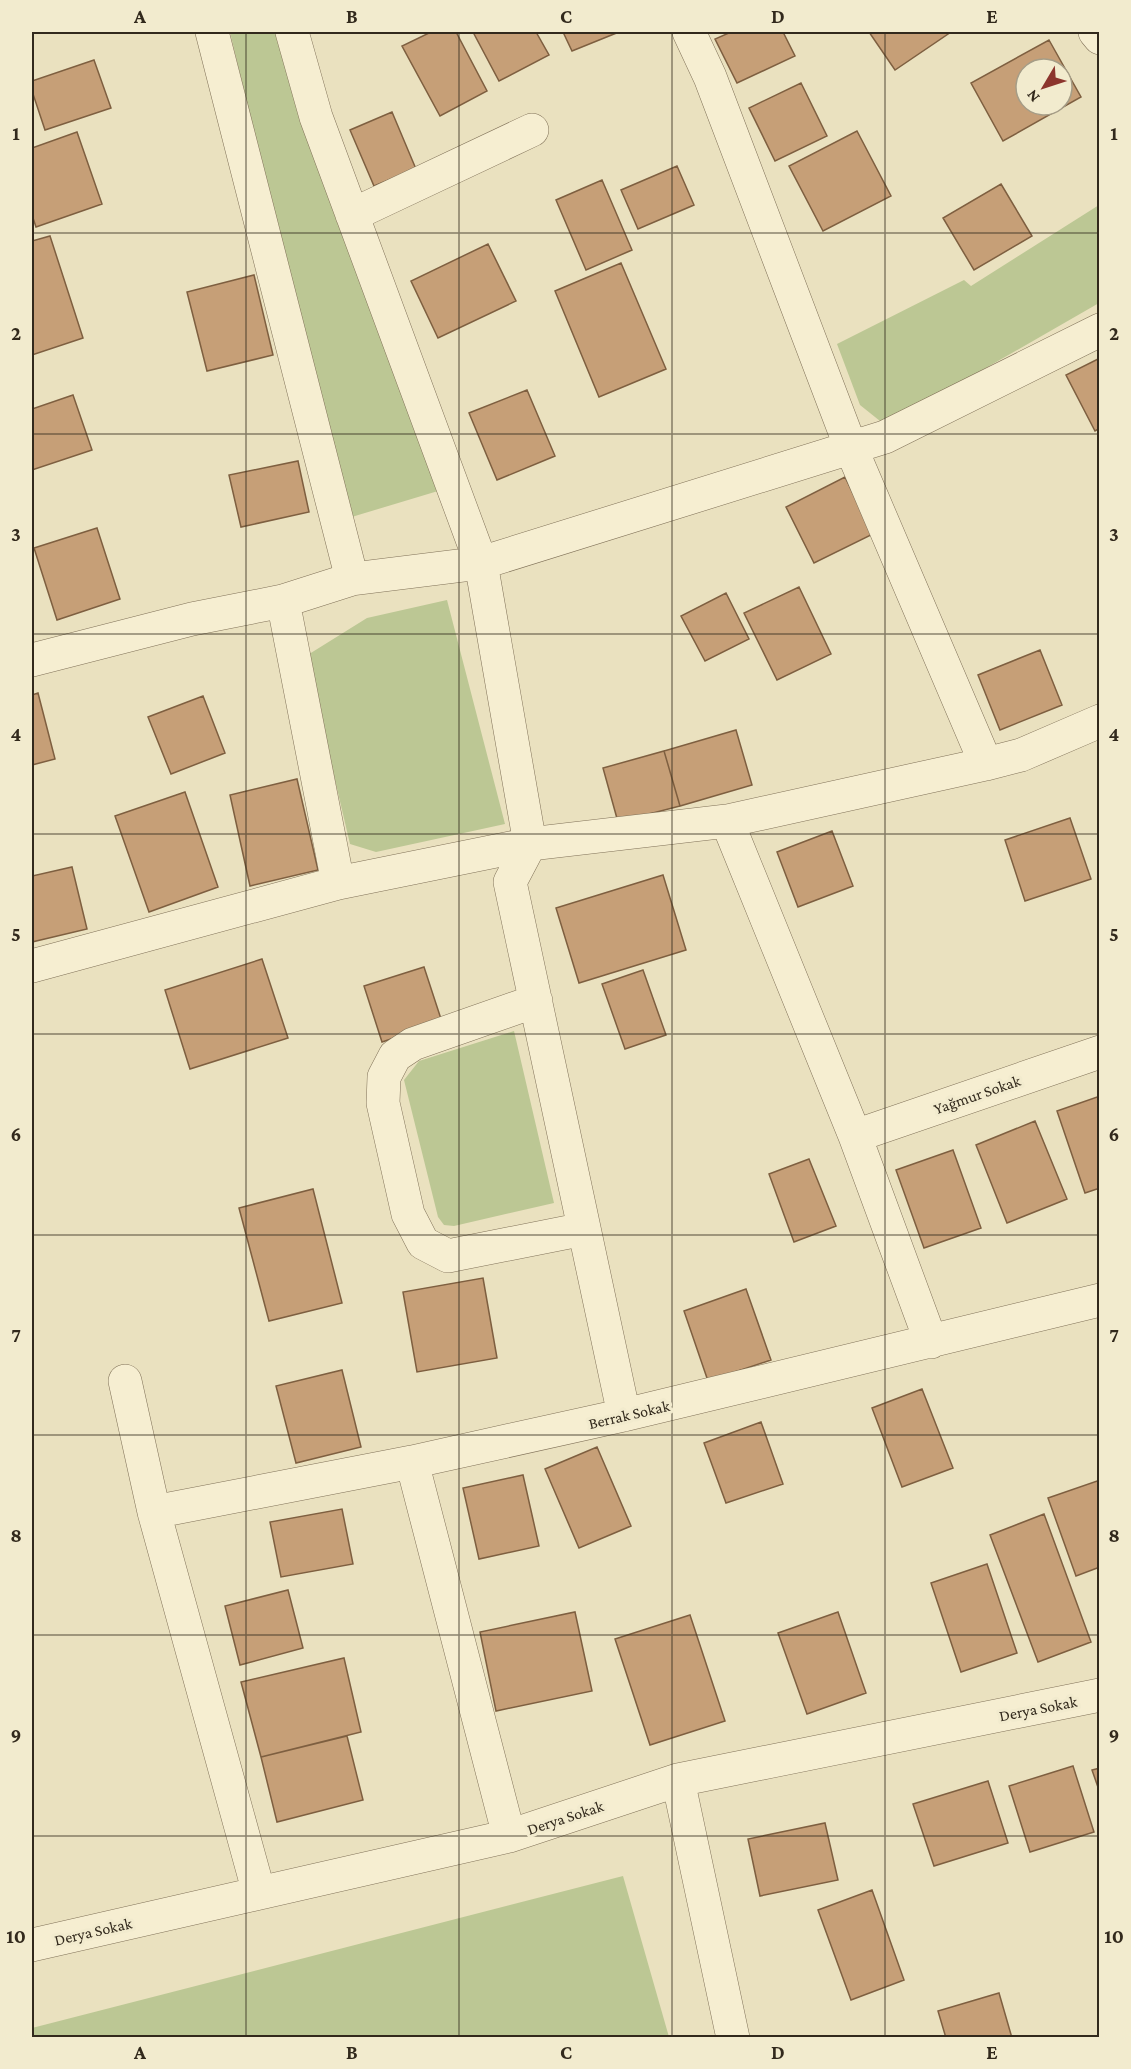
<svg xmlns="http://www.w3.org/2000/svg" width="1131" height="2069" viewBox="0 0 1131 2069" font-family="'Crimson Pro',serif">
<rect width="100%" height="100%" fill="#eae1bf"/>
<path fill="#bcc794" d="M230,32H275L294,99L438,491L345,519Z
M1099,205V303L897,419L880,421L860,405L837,344L964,280L971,286Z
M447,600L505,824L376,852L350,844L306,656L367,618Z
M514,1031L554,1203L454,1226L444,1225L438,1217L404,1080L419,1061Z
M623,1876L669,2037H32V2028Z"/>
<path fill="#c69f77" stroke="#7e5f40" stroke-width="1.5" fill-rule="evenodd" d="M431,32H456L487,91L440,116L402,46Z
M473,32H536L549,55L499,81Z
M563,32H619L572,51Z
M731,32H783L795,56L737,83L715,39Z
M869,32H951L895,70Z
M1049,40L1081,97L1003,141L971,83ZM1026,69H1062V105H1026Z
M94,60L111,108L45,130L32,91V81Z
M801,83L827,136L775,161L749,108Z
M392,112L416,169L374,186L350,130Z
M857,131L891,196L823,231L789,166Z
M77,132L102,204L36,227L32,215V148Z
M677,166L694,205L638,229L621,190Z
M602,180L632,250L586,270L556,200Z
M1001,184L1032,236L974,270L943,218Z
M50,236L83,338L32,355V241Z
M488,244L516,301L438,338L411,281Z
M621,263L666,369L599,397L555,291Z
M254,275L273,355L207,371L187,292Z
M1100,358V428L1095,431L1066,375Z
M527,390L555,456L497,480L469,413Z
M73,395L92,450L32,470V409Z
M298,461L309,512L241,527L229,475Z
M845,477L873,534L814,563L786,507Z
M97,528L120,599L57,620L34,548Z
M799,587L831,654L777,680L744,613Z
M726,593L749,639L705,661L681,616Z
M1040,650L1062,705L1000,730L978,675Z
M38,693L55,759L32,765V695Z
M203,696L225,753L171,774L148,717Z
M736,730L752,785L680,806L664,751Z
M664,751L680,806L618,822L603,768Z
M297,779L318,870L250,886L230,795Z
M185,792L218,887L149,912L115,816Z
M1070,818L1091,879L1025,901L1005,840Z
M832,831L853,886L798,907L777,852Z
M72,867L87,929L32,942V876Z
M663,875L686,950L579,983L556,908Z
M262,959L288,1038L190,1069L165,990Z
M424,967L442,1022L382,1042L364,986Z
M643,970L666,1035L625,1049L602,984Z
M1100,1096V1188L1085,1193L1057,1111Z
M1035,1121L1067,1199L1007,1223L976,1145Z
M953,1150L981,1228L924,1248L896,1170Z
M809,1159L836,1226L794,1242L769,1174Z
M313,1189L342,1303L269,1321L239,1208Z
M483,1278L497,1358L417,1372L403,1292Z
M746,1289L771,1360L708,1381L684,1311Z
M342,1370L361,1447L296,1463L276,1386Z
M922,1389L953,1468L902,1487L872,1408Z
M761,1422L783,1484L726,1503L704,1443Z
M597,1447L631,1526L579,1548L545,1469Z
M523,1475L539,1546L479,1559L463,1488Z
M1100,1480V1567L1076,1576L1048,1498Z
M342,1509L353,1564L281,1577L270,1522Z
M1044,1514L1091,1642L1038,1662L990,1535Z
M987,1564L1017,1653L961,1672L931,1583Z
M288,1590L303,1648L240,1665L225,1606Z
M575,1612L592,1691L496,1711L480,1632Z
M838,1612L866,1693L807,1714L778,1633Z
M690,1615L725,1721L650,1745L615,1639Z
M344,1658L361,1732L261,1757L241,1682Z
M347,1736L363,1800L277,1822L261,1757Z
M1073,1766L1094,1832L1030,1852L1009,1786Z
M1100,1768V1793L1092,1770Z
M988,1781L1008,1843L934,1866L913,1804Z
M825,1823L838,1880L760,1896L748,1839Z
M872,1890L904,1980L851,2000L818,1910Z
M999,1993L1012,2038H946L938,2011Z"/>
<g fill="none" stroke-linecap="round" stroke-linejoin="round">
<defs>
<path id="minor" d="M212,32L352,579
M292,32L316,117L481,563L530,844L510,882L624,1415
M689,32L710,77L851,448L986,764
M352,215L532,130
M283,601L338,883
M32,660L192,619L283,601L352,579L481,563L885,437L1100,330
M727,821L855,1136L931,1342
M32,966L338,883L530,844L727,821L986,764L1021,755L1100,721
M536,1001L413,1044L395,1056L384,1077L383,1103L408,1214L423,1243L448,1256L584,1229
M855,1136L1100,1052
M125,1381L154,1512L259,1893
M412,1462L509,1836
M154,1512L412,1462L624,1415L1100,1300
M678,1780L733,2038
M32,1945L509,1836L678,1780L1100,1695"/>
<path id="tertiary" d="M1095,32L1100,38"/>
</defs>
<use href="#minor" stroke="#817259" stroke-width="34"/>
<use href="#tertiary" stroke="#817259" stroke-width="34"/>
<use href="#minor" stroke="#f6eed1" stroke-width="33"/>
<use href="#tertiary" stroke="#f6eed1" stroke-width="33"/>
</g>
<path fill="none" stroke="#32291c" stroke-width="1.5" stroke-opacity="0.55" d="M246,32V2038M459,32V2038M672,32V2038M885,32V2038M32,233H1100M32,434H1100M32,634H1100M32,834H1100M32,1034H1100M32,1235H1100M32,1435H1100M32,1635H1100M32,1836H1100"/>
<g text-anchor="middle" stroke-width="6" stroke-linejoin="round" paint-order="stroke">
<g font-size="16" fill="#32291c" stroke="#f2ebce">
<text transform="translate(977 1094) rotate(-19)" y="6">Yağmur Sokak</text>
<text transform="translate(629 1414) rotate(-13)" y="6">Berrak Sokak</text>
<text transform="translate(1038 1708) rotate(-11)" y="6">Derya Sokak</text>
<text transform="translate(565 1817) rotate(-18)" y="6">Derya Sokak</text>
<text transform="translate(93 1931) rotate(-13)" y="6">Derya Sokak</text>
</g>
</g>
<rect width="1131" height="2069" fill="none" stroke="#f2ebce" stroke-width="66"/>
<g transform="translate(1044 87) rotate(231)"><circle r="28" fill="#f2ebce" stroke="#a59d87" stroke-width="1.5"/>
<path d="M0-4.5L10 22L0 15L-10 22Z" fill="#8c352d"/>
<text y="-9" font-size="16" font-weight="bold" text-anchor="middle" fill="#32291c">N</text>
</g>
<rect x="33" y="33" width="1065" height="2003" fill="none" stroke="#32291c" stroke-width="2"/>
<g font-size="20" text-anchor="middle" font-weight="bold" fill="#32291c">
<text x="140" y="23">A</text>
<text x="352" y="23">B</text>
<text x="566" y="23">C</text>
<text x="778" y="23">D</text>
<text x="992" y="23">E</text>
<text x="16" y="140">1</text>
<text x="1114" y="140">1</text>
<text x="16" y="340">2</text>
<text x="1114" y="340">2</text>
<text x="16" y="541">3</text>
<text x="1114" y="541">3</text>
<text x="16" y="741">4</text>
<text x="1114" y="741">4</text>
<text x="16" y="941">5</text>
<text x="1114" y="941">5</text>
<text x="16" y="1141">6</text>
<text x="1114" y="1141">6</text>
<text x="16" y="1342">7</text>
<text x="1114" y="1342">7</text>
<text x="16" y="1542">8</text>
<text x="1114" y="1542">8</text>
<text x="16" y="1742">9</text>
<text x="1114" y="1742">9</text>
<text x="16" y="1943">10</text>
<text x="1114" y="1943">10</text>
<text x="140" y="2059">A</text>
<text x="352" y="2059">B</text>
<text x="566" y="2059">C</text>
<text x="778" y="2059">D</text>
<text x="992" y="2059">E</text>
</g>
</svg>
